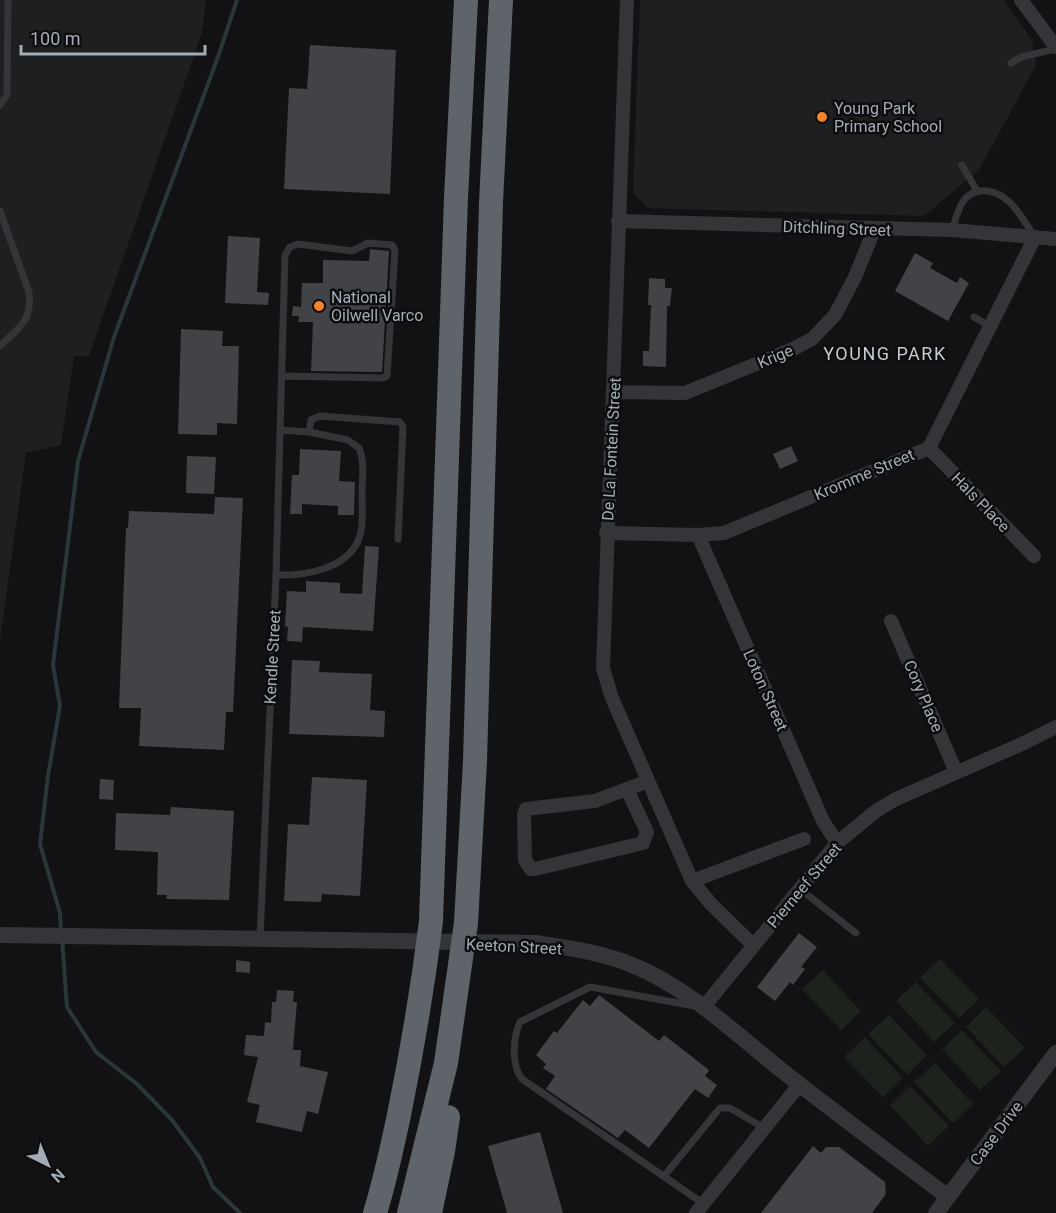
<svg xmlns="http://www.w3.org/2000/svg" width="1056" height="1213" viewBox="0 0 1056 1213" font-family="Roboto,sans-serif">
<rect width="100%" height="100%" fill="#121214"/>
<path fill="#1e1f21" d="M0,0H206L202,33L89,356H74L61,445L26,453L0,641Z
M640,0H1004L1032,40L1036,65L979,170L924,216L647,208L633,192Z"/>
<path fill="#1d231c" d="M940,959L979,999L959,1018L920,978Z
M823,970L861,1011L841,1030L802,989Z
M916,982L955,1023L934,1042L896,1001Z
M986,1007L1025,1048L1004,1067L966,1027Z
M889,1015L927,1055L907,1075L868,1034Z
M962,1030L1001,1071L980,1090L942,1049Z
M865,1037L903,1078L883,1097L844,1057Z
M935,1063L973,1104L953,1123L914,1082Z
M910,1086L949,1126L928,1146L890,1105Z"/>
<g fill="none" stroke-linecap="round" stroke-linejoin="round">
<path stroke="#2a3639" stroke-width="4" d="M61,932L60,913L40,844L48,776L60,706L53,665L78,461L114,337L218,57L237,0
M62,939L67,1007L96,1052L137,1084L172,1120L200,1158L213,1187L240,1213"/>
</g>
<path fill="#414347" d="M310,45L396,50L390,194L284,189L289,88L307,89Z
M228,236L260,238L257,292L269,293L268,305L225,303Z
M370,249L389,251L382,372L311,371L313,322H298L299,316H292L293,306L301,307L302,283H323V260L369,261Z
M915,253L933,263L930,268L957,283L960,277L969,283L948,321L895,291Z
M649,278L665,279V288H672L670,306H667L666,367L643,366V351H649L651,305H648Z
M181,329L223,331L222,346H239L237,424L217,423V435L178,434Z
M791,446L798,461L780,469L773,454Z
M300,449L341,451L339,481L355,482L354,515H338V506L302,504V514H290L292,475H299Z
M187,456L216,457L214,494L186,493Z
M215,497L243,498L233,712H226L224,750L139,746L141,708H119L126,528H128L129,511L214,514Z
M365,546L379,547L373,631L303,627L302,642L287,641L288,627L285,626L287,591L306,592V581L340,583V593L362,594Z
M292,660L320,661L319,672L372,674L370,710L385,711L384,737L289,734Z
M312,777L367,780L360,896L322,894L321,902L284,901L288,824L309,825Z
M100,779L114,780L113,800L99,799Z
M171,807L234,811L229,900L166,899L167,895H157L158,852L115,850L116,813L170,815Z
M799,933L817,947L801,967L805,969L793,985L790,982L775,1001L757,987Z
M236,960L250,962V973L236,972Z
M277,990L294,991L293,1002H297L293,1050H301L300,1066L328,1072L318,1114L307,1111L302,1132L256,1122L260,1105L247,1102L258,1057L244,1055L246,1035L264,1036L265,1022L271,1023L272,1002H276Z
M599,995L659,1041L664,1035L709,1070L705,1076L717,1085L708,1098L695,1089L649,1148L625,1130L618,1138L546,1089L555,1076L543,1068L546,1064L536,1055L554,1031L557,1033L583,1000L590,1006Z
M540,1132L563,1213H507L488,1146Z
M813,1146L821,1153L826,1147H839L885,1182L886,1194L872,1213H761Z"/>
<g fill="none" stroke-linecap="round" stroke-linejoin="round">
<path stroke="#333539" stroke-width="7" d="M1011,63L1021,57L1056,49
M0,105L7,95L8,0
M962,165L977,191
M0,211L29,292C32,321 20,327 0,346
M952,230C955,221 958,208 964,200C968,195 974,192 980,191C1007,188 1021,216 1034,236
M974,317L991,327
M280,430L309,432L311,420L320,416L400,422L403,427L398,539
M276,575C303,576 345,570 358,541C364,527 362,510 362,495C362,480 365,462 359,448L348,440L309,432
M800,889L856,933
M260,938L276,575L285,255L290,247L298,244L352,251L368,243L392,245L395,250L387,376L383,378L281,376
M695,1006L590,987L520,1022C513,1038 511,1065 522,1079L704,1204
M664,1176L720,1108H730L764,1128"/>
<path stroke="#333539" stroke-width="14" d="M627,0L603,668L612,698L692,881L711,904L753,945
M1021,0L1056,47
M618,221L952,230L1056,239
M614,392L685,393L793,349L812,339L835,315L855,277L874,230
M929,448L1034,556
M606,533L698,535L724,533L929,448L1035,237
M698,535L823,821L837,843
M891,621L956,772
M627,789L647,832L643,843L535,869H531L525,860L524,814L526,809L595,801L648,781
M692,881L804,839
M703,1008L837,843L876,811L896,799L1024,743L1056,727
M696,1213L800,1084"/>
<path stroke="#333539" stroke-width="16" d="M0,935L535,943C568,948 601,952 632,965C688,987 738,1036 785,1073C838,1115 894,1156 948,1197
M936,1213L1056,1053"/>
<path stroke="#5f646a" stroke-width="24" d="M375,1213C385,1181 392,1148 399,1115C412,1051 423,986 431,921L456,198L466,0
M409,1213L446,1063L466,923L475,761L491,203L501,0
M430,1213L443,1151L448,1117"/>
</g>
<g fill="#f4842a" stroke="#0d0d0f" stroke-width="2">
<circle cx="822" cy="117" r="6"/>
<circle cx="319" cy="306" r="6"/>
</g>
<g text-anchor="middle" stroke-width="5" stroke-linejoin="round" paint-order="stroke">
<g font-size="16" fill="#a3acb4" stroke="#0d0d0f" text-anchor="start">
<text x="834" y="114">Young Park<tspan x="834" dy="18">Primary School</tspan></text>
<text x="331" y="303">National<tspan x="331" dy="18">Oilwell Varco</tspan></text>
</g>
<g font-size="16" fill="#a3acb4" stroke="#0d0d0f">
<text transform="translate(837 228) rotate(2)" y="6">Ditchling Street</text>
<text transform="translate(775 356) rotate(-23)" y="6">Krige</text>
<text transform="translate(611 449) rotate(-87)" y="6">De La Fontein Street</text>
<text transform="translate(864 474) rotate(-23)" y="6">Kromme Street</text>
<text transform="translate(981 502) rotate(46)" y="6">Hals Place</text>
<text transform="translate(272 657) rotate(-87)" y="6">Kendle Street</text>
<text transform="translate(766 690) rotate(66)" y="6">Loton Street</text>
<text transform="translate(924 696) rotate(67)" y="6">Cory Place</text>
<text transform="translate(804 885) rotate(-50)" y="6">Pierneef Street</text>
<text transform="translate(514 946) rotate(3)" y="6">Keeton Street</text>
<text transform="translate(996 1133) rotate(-53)" y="6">Case Drive</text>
</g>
<g font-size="18" letter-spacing="1.5" fill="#c4cad0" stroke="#0d0d0f">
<text x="885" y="360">YOUNG PARK</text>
</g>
</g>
<g transform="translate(48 1165) rotate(137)" stroke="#0d0d0f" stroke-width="4.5" paint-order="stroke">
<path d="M0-4.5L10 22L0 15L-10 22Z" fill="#a3acb4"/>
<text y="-9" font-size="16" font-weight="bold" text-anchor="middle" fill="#a3acb4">N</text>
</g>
<path d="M21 45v9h184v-9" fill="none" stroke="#a3acb4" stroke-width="3"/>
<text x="30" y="45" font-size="18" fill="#a3acb4" stroke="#0d0d0f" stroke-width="4.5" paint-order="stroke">100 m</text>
</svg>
